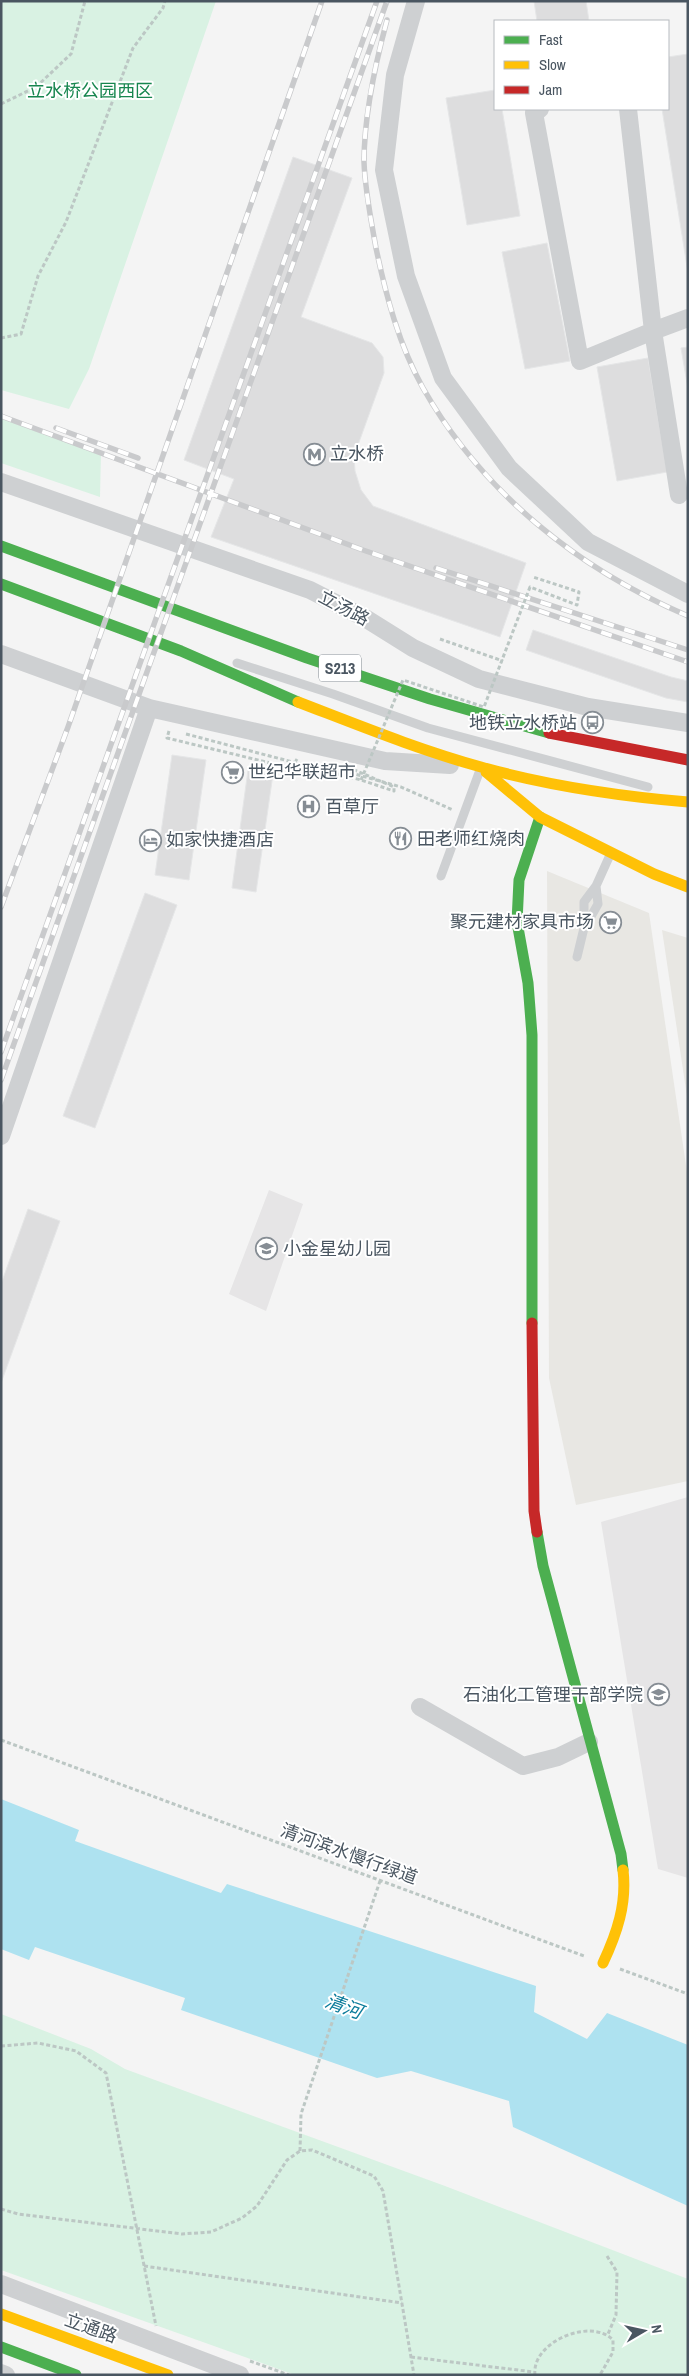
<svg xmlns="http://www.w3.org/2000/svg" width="689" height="2376" viewBox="0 0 689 2376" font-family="'Archivo Narrow','Noto Sans SC',sans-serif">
<rect width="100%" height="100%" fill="#f4f4f4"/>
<path fill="#e8e7e3" d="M547,871L649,913L688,1179V1481L576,1505L549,1378Z
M662,930L688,938V1103Z"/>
<path fill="#e6e5e6" d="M269,1190L303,1204L266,1311L229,1294Z
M688,1497V1878L658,1869L601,1522Z"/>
<path fill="#d9f2e3" d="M1,1H216L89,369L69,409L1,390Z
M1,416L101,452L100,497L1,463Z
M1,2014L91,2049L125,2069L445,2186L688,2279V2375H295L1,2270Z"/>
<path fill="#aee2f0" d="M1,1799L79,1830L75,1841L221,1893L227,1884L536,1986L534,2012L587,2039L607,2013L688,2045V2206L513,2127L509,2101L411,2071L377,2078L181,2010L185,1998L35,1947L29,1960L1,1949Z"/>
<path fill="#ddddde" stroke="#e5e6e7" d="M534,1H586L589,21H537Z
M688,54V273L662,109H668V57Z
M495,90V109H502L520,216L467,225L446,98Z
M293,157L352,178L301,317L372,343L383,357L384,373L354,456L355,471L361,490L373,506L526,563L500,637L211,537L234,479L184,460Z
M547,243L570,361L525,369L502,252Z
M688,347V389L681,348Z
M648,358L667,472L617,481L597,367Z
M533,630L671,677L688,681V702L666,698L526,650Z
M172,755L206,760L189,880L155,875Z
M248,770L273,774L256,892L232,888Z
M145,893L177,905L95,1128L63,1116Z
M28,1209L60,1221L1,1383V1284Z"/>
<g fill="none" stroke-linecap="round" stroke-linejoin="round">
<path stroke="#bcc7c4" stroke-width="3" stroke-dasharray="4 2.5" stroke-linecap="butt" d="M1,104L36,87L71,54L85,1
M1,338L21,334L38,276L66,222L133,48L163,8L165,1
M440,639L503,661
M169,731L167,738L291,768L297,759
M344,771L401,787L453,810
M1,1740L584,1956
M620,1969L688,1994
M1,2046L38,2043L76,2051L106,2073L156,2326
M300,2151L301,2114L380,1881
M1,2209L18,2214L182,2234L211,2232L242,2218L257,2206L287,2160L300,2151L312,2150L374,2176L383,2191L414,2375
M607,2256L617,2272L616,2315L608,2334
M144,2266L402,2303
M411,2357L534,2372
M250,2361L289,2375
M535,2375C531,2342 591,2317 613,2340V2352L600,2375"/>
<path stroke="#ced0d2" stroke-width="9" d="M237,663L333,694L428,728L648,787
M441,876L480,770
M585,927L598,904L596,886
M577,957L584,928V902L596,886L610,855"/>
<path stroke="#ced0d2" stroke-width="18" d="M416,1L395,75L384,170L406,276L443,378L509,468L588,542L688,594
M540,109L534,113L580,361L653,331L628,109
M1,482L310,590L365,618L413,648L479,679L588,707L688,723
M679,495L653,331L688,318
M1,654L149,708L385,761L450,765
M1,1136L149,708
M420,1707L523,1766L558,1757L589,1742
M1,2284L240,2375
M1,2373L6,2375"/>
<path stroke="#4caf50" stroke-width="11" d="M1,546L307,658L430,699L549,733
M1,584L181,651L298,702
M532,1323V1035L528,983L517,922L519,880L540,817
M537,1532L543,1566L621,1854L623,1870
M1,2347L76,2375"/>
<path stroke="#ffc107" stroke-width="11" d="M298,702C358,725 419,750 481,767C549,786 618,796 688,802
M486,772L540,817L654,874L688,887
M603,1963C617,1933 627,1904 623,1870
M1,2314L168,2375"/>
<path stroke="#c62828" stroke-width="11" d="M549,733L688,760
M532,1323L534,1511L537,1532"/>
<defs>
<path id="rail" d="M387,20C375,65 364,115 364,162C365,190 371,220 376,248C386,296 399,345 423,388C482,492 578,569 688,616
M1,416L363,550L688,662
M56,428L138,458
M436,568L688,650
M1,907L68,727L322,1
M1,1052L377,1
M1,1080L387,1"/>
</defs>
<use href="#rail" stroke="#c9cacc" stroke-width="5.5"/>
<use href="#rail" stroke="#fff" stroke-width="4" stroke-dasharray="11" stroke-linecap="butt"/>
<path stroke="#bcc7c4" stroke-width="3" stroke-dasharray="4 2.5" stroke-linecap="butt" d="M186,734L361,780L394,791V787L350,768
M361,780L403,680L484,707L530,587L577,605L579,592L533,577"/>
</g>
<defs>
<symbol id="metro-ring" viewBox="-11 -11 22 22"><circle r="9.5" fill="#fff" stroke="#868d94" stroke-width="1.5"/><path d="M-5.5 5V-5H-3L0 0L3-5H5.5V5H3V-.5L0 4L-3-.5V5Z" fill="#868d94"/></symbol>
<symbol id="bus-ring" viewBox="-11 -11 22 22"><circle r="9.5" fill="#fff" stroke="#868d94" stroke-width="1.5"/><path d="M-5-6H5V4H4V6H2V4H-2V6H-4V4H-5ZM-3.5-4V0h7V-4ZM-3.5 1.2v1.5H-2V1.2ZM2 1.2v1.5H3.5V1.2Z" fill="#868d94"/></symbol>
<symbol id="supermarket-ring" viewBox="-11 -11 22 22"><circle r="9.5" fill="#fff" stroke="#868d94" stroke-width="1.5"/><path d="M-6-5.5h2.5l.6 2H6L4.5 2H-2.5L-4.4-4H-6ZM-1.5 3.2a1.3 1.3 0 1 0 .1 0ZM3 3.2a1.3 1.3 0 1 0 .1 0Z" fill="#868d94"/></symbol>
<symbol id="hospital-ring" viewBox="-11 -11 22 22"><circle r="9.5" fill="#fff" stroke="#868d94" stroke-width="1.5"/><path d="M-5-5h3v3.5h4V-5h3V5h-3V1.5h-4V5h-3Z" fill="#868d94"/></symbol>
<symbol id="restaurant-ring" viewBox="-11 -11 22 22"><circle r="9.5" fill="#fff" stroke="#868d94" stroke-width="1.5"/><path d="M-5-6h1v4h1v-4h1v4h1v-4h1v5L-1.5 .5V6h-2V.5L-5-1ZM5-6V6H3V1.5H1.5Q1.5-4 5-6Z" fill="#868d94"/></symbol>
<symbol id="hotel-ring" viewBox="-11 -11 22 22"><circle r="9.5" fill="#fff" stroke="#868d94" stroke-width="1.5"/><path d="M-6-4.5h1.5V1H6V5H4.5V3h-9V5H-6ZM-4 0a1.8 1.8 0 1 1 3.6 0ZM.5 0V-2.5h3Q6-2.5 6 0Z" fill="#868d94"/></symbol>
<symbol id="school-ring" viewBox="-11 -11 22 22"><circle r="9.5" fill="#fff" stroke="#868d94" stroke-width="1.5"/><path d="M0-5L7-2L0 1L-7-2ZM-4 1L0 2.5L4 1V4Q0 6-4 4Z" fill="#868d94"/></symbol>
<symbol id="university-ring" viewBox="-11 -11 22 22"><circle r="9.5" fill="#fff" stroke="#868d94" stroke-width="1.5"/><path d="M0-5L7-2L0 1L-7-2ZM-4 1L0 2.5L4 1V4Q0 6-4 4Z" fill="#868d94"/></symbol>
</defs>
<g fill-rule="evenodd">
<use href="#metro-ring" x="302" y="442" width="25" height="25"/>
<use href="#bus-ring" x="580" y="710" width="25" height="25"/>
<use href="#supermarket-ring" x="220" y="760" width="25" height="25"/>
<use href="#hospital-ring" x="296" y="794" width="25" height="25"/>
<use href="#restaurant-ring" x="388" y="826" width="25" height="25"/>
<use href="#hotel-ring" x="138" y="828" width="25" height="25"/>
<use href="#supermarket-ring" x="598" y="910" width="25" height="25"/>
<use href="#school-ring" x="254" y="1236" width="25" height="25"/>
<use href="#university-ring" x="646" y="1682" width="25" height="25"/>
</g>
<g text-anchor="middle" stroke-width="4" stroke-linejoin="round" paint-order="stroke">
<rect fill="#fff" stroke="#808990" stroke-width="1" x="319" y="654.5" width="42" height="27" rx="4"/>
<g font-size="16" font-weight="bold" fill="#4a5661">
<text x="340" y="674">S213</text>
</g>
<g font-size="18" fill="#17864f" stroke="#fff">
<text x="90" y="97">立水桥公园西区</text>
</g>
<g font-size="18" fill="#4a5661" stroke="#fff" text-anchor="start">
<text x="330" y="460">立水桥</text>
<text x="577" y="729" text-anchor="end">地铁立水桥站</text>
<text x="248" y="778">世纪华联超市</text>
<text x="325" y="813">百草厅</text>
<text x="417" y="845">田老师红烧肉</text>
<text x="166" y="846">如家快捷酒店</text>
<text x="594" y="928" text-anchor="end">聚元建材家具市场</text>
<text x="283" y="1255">小金星幼儿园</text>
<text x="643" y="1701" text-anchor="end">石油化工管理干部学院</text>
</g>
<g font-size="18" fill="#4a5661" stroke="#fff">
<text transform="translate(344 608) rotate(28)" y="6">立汤路</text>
<text transform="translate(349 1854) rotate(20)" y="6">清河滨水慢行绿道</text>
<text transform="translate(91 2328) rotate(20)" y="6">立通路</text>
</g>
<g font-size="19" font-style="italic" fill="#0c7c9b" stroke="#fff">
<text transform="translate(344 2006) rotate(20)" y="7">清河</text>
</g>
</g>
<rect width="689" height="2376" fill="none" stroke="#4a5661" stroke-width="5"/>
<rect x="494" y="20" width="175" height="90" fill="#ffffff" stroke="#b7bbc0"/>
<rect x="504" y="36" width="25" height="8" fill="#4caf50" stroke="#b7bbc0"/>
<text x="539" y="45" font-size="15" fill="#4a5661">Fast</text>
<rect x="504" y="61" width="25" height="8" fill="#ffc107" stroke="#b7bbc0"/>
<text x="539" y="70" font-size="15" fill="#4a5661">Slow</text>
<rect x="504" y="86" width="25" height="8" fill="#c62828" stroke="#b7bbc0"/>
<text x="539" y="95" font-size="15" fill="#4a5661">Jam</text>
<g transform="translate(644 2331) rotate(81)" stroke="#ffffff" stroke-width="4" paint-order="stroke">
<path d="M0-4L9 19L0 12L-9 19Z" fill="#4a5661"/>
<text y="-8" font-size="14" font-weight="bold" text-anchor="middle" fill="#4a5661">N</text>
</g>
</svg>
